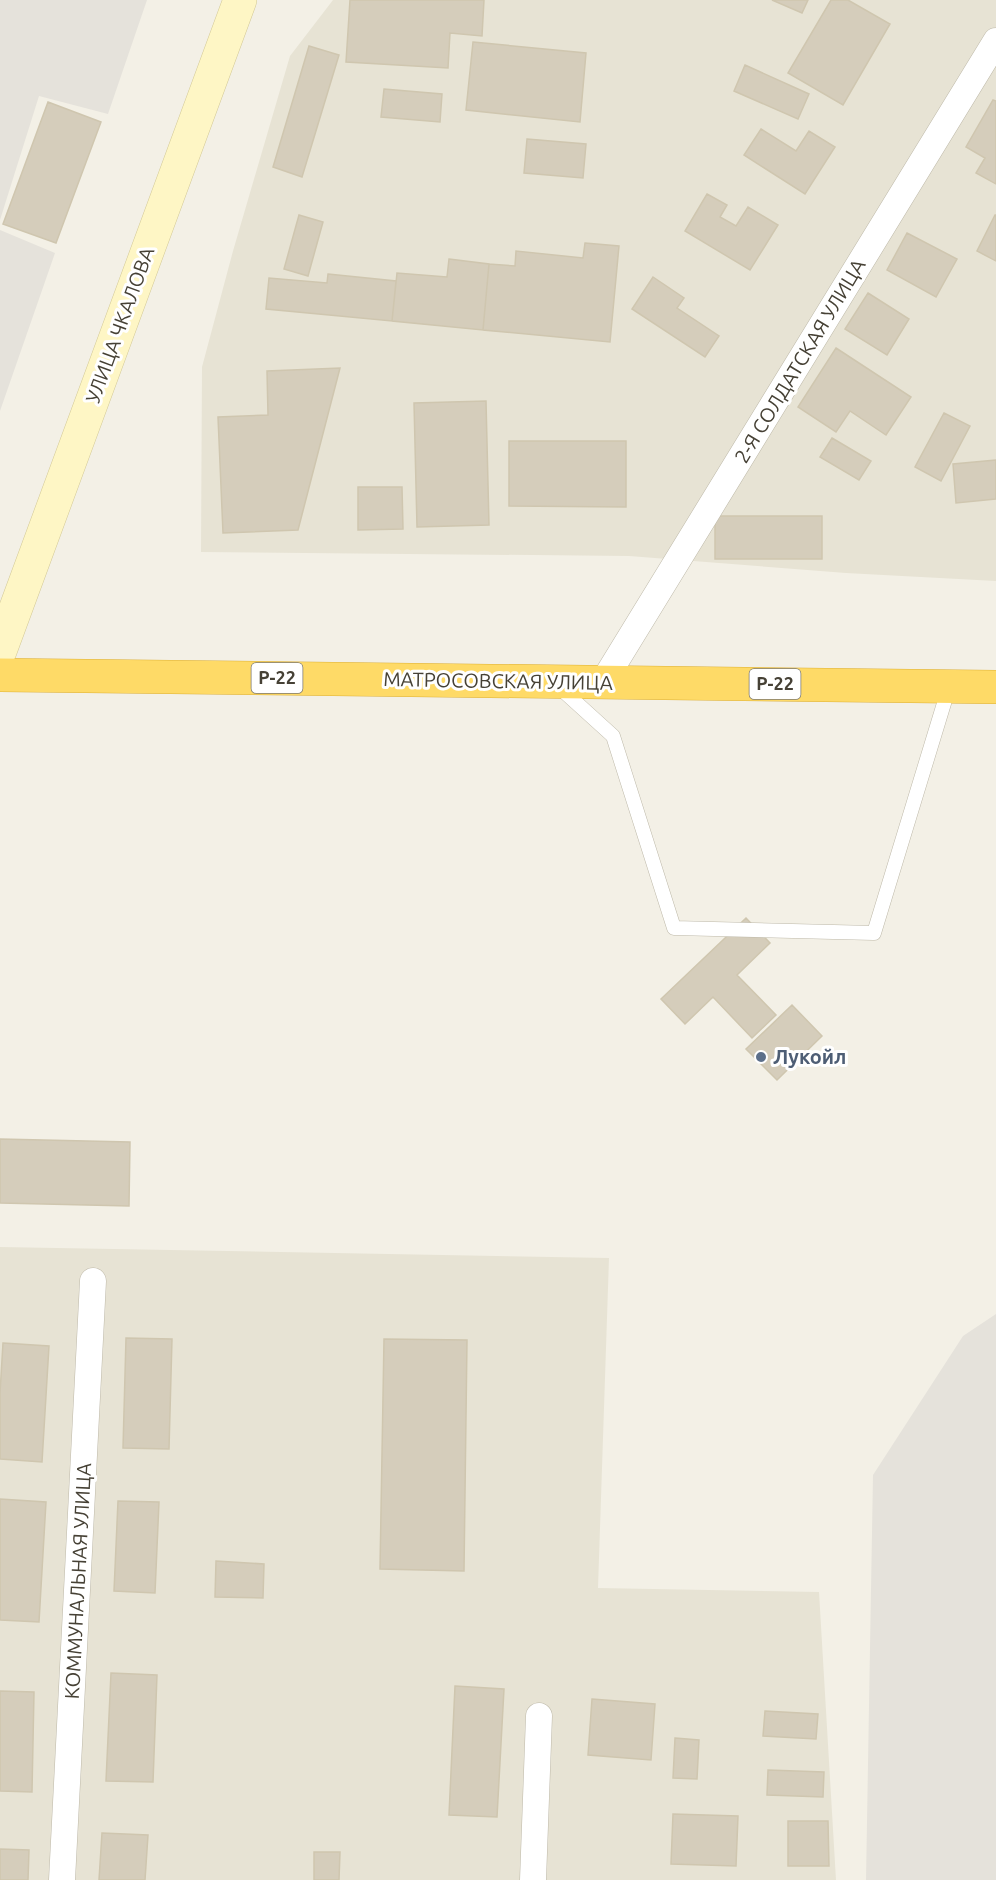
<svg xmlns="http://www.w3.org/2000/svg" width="996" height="1880" viewBox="0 0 996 1880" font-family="Ubuntu,sans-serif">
<rect width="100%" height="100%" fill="#f3f0e6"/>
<path fill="#e7e3d4" d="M333,0H996V581L846,573L629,556L201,552L202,367L233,251L290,56Z
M0,1247L609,1258L598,1588L819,1592L836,1880H0Z"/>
<path fill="#e5e2db" d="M0,0H147L108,114L39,96L0,220Z
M0,230L55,253L0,411Z
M996,1314V1880H866L873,1475L963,1336Z"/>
<path fill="#d5cdbb" stroke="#cfc6af" stroke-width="1.5" d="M350,0H484L482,36L450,33L448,68L346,62Z
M772,0H808L802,13Z
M831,0H848L890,24L843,105L788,73Z
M473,42L586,53L580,122L466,110Z
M309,46L339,55L302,177L273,167Z
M745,65L809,94L798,119L734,91Z
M384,89L442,94L440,122L381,117Z
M993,100L996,101V184L976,173L985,158L966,147Z
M48,102L101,122L56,243L3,224Z
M761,129L796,151L809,131L835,147L805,194L744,155Z
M527,139L586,144L583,178L524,173Z
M707,194L727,205L720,217L736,226L748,207L778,225L750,270L685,231Z
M299,215L323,222L308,276L284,269Z
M995,215H996V261L977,251Z
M907,233L957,259L936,297L887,270Z
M585,243L619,246L610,342L483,330L489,264L515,266L516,251L583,258Z
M449,259L489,264L483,330L392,321L397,273L447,277Z
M328,274L396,281L392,321L266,309L269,278L327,283Z
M653,277L684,298L677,308L719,336L705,357L632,309Z
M868,293L909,319L887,355L845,329Z
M836,348L911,397L886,435L850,411L836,432L798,407Z
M340,368L298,530L223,533L218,417L268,415L267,371Z
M486,401L489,525L417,527L414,403Z
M944,413L970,426L941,481L915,467Z
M832,438L871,461L859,480L820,457Z
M509,441H626V507L509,506Z
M996,460V499L956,503L953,464Z
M358,487H402L403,529L358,530Z
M715,516H822V559H715Z
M746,918L770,943L737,975L776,1015L752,1038L713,997L685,1024L661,999Z
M792,1005L822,1036L777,1080L746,1049Z
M0,1139L130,1142L129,1206L0,1203Z
M126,1338L172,1339L169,1449L123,1448Z
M384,1339L467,1340L464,1571L380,1569Z
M3,1343L49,1346L42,1462L0,1459V1393Z
M0,1499L46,1502L39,1622L0,1620Z
M118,1501L159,1502L155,1593L114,1591Z
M216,1561L264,1564L263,1598L215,1597Z
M111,1673L157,1675L153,1782L106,1781Z
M455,1686L504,1689L497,1817L449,1815Z
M0,1691L34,1692L32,1792L0,1791Z
M592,1699L655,1704L651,1760L588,1755Z
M765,1711L818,1714L816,1739L763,1736Z
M675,1738L699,1740L697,1779L673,1778Z
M768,1770L824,1772L823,1797L767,1795Z
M673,1814L738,1816L736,1866L671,1864Z
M788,1821H828L829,1866H788Z
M102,1833L148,1835L145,1880H99Z
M0,1849L29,1850L28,1880H0Z
M314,1852H340L339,1880H314Z"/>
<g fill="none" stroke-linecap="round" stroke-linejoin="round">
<defs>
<path id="lane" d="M559,687L613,736L674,928L874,933L949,687"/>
<path id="street" d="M603,682L996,41
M62,1880L93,1281
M533,1880L539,1716"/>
<path id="secondary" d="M0,651L240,0"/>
<path id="highway" d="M0,675L996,687"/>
</defs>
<use href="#lane" stroke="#beb9a9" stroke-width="15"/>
<use href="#street" stroke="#beb9a9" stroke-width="27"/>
<use href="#secondary" stroke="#d3c996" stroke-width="34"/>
<use href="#highway" stroke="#ddb036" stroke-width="34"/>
<use href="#lane" stroke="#fff" stroke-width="14"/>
<use href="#street" stroke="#fff" stroke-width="26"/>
<use href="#secondary" stroke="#fef6c5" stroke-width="33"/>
<use href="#highway" stroke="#feda67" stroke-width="33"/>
</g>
<circle fill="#5c6f8a" stroke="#fff" stroke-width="2" cx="761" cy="1057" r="6"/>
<g text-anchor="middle" stroke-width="6" stroke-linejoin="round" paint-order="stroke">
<g fill="#fff" stroke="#7e7a72" stroke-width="1.5">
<rect x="251.5" y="663" width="51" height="30" rx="4.5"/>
<rect x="749.5" y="669" width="51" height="30" rx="4.5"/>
</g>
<g font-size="18" font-weight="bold" fill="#464135">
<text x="277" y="684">Р-22</text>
<text x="775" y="690">Р-22</text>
</g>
<g font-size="20" fill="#464135" stroke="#fff">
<text transform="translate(120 325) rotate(-70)" y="7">УЛИЦА ЧКАЛОВА</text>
<text transform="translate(800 361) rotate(-59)" y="7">2-Я СОЛДАТСКАЯ УЛИЦА</text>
<text transform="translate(498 681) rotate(1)" y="7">МАТРОСОВСКАЯ УЛИЦА</text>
<text transform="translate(78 1581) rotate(-87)" y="7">КОММУНАЛЬНАЯ УЛИЦА</text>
</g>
<g font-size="20" font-weight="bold" fill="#4e5e75" stroke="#fff" text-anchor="start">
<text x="773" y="1064">Лукойл</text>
</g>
</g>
</svg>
